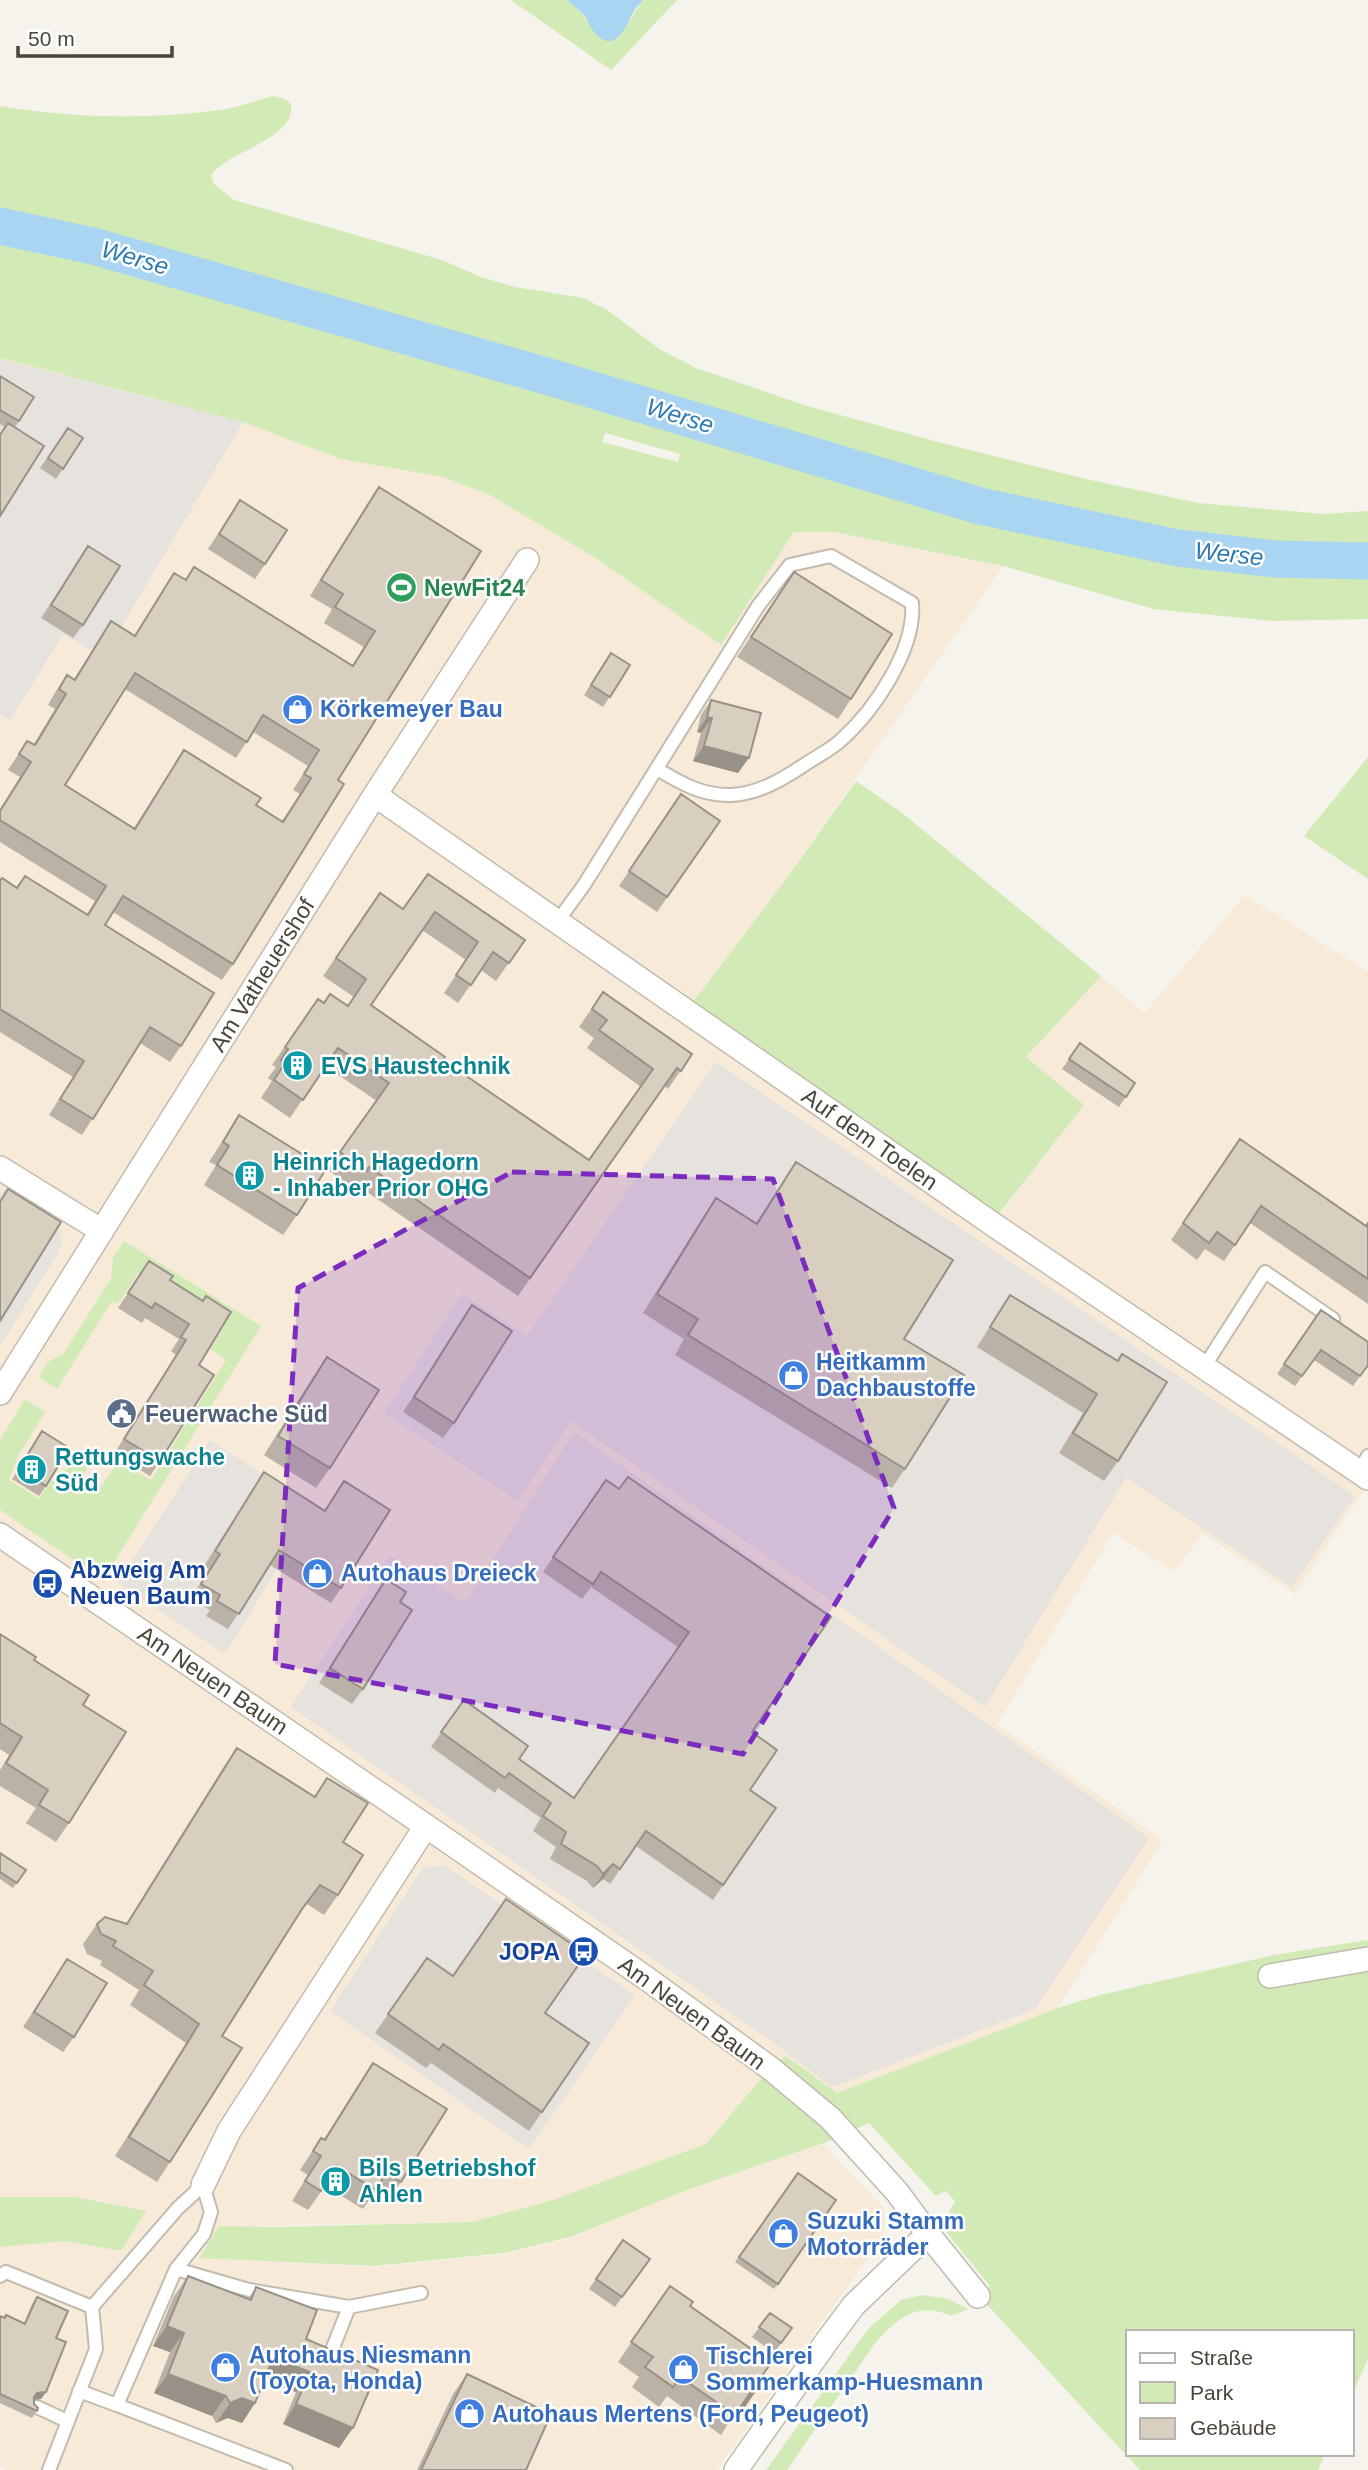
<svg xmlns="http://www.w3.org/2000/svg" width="1368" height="2470" viewBox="0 0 1368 2470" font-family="Arial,sans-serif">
<rect width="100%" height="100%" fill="#f6f3ec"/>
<path fill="#f7ead8" d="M0,358L243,422L341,459L443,477L490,495L594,557L721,645L794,532H834L1003,566L781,886L692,1003L999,1216L1083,1105L1026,1057L1101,976L1144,1013L1245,895L1368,972V1484L1295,1594L1202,1533L1175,1572L1113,1533L997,1724L1163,1840L1058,2008L837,2093L770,2068L706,2144L550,2201L472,2222L219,2226L201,2258L375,2267L505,2254L571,2238L687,2190L823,2144L884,2208V2235L717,2470H8L0,2466V2247L65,2241L120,2251L145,2212L75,2197H0Z"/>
<path fill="#e6e2dd" d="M0,359L243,422L103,658L63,634L10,721L0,715Z
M716,1062L1355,1496L1292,1587L1126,1478L985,1707L571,1421L518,1501L384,1413L462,1294L527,1336Z
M5,1189L56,1223L62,1240L58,1253L0,1346V1192L2,1193Z
M574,1432L1149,1838L1035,2009L832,2087L767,2038L291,1707L390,1555L465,1603Z
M210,1440L315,1507L225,1654L118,1583Z
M444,1865L635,1995L529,2149L330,2011L423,1868Z"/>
<path fill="#d2eab5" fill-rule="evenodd" d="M511,0H567L582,13L596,34L616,39C628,27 633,13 643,0H677L611,70Z
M272,96L283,98L291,104C296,140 231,149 211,175L214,184L234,200L442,260L481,277L515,287L583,298L607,310L661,350L696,368L804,405L938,442L1086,479L1198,503L1323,514L1368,511V551L1278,549L1183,536L927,475L609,385L603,402L992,519L1177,562L1279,571H1368V619L1272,621L1154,609L1003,566L834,532H794L721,645L594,557L490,495L443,477L341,459L243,422L0,358V106C71,118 148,120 220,110C237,108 255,101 272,96ZM605,433L680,454L678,462L602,442Z
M1368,757V879L1304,836Z
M856,781L901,812L1101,976L1026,1057L1084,1105L998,1215L693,1002L781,886Z
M124,1241L261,1326L103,1580L0,1510V1440L25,1399L45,1412L18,1456L9,1480L39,1499L52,1480L57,1484L68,1466L65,1464L73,1452L90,1463L83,1475L101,1487L118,1461L151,1480L226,1360L210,1349L224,1327L215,1316L138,1273L118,1304L112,1301L57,1389L39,1377L48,1362L64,1353L111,1278L113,1258Z
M1368,1940V2359L1352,2394V2332H1128V2454H1325L1318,2470H1140L980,2297L990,2286L942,2227L955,2201L946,2191L936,2196L869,2123L824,2143L687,2190L571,2237L504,2253L375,2266L200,2258L219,2226L279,2227L472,2222L550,2201L706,2144L770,2068L786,2056L837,2093L1058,2008L1100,1995L1274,1955Z
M0,2197H75L146,2211L121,2251L65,2241L0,2247Z
M922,2295L948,2299L968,2309L951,2316C917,2301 898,2318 876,2342L787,2470H766L869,2328L901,2300Z"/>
<path fill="#a9d4f2" d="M567,0H643C640,4 635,8 633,13C626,27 614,55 595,33C590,28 588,20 583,14C579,9 572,6 567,0Z"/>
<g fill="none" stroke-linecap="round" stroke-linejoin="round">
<path stroke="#a9d4f2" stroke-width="37" d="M0,226L93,246L553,378L980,506L1178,548L1275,559L1368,561"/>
<defs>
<path id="lane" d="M557,922L584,885L758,606L790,565L831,556L912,603C916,649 874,711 840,741C830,750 816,757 804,765C783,779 758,794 731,795C702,796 681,783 657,769
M1204,1367L1265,1272L1333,1319
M1359,1472L1368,1456
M176,2269L249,2290L349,2307L330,2355
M0,2276L6,2272L92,2307
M349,2307L421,2293
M79,2391L117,2405
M37,2407L67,2421
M49,2470L96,2349L92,2307L178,2208L203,2185L211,2212L204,2234L176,2269L117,2405L286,2470"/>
<path id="street" d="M375,795L994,1225L1368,1478
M0,1168L102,1231
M0,1393L375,795L527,560
M0,1535L426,1826L646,1978L770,2068L830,2118L897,2192L928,2234L854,2305L827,2341L736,2470
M1270,1976L1368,1959
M203,2185L229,2131L426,1826
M928,2234L978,2296"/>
</defs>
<use href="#lane" stroke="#c2bbae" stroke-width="16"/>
<use href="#street" stroke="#c2bbae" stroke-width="26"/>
<use href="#lane" stroke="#fff" stroke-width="12"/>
<use href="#street" stroke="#fff" stroke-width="23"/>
</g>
<path fill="#bab2a6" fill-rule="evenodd" d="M0,376L34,397L15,427L0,516V434L5,427L0,424Z
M68,428L83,438L56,479L40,468Z
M379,487L481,551L338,780L233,964L222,980L113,912L105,925L181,1046L170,1062L140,1043L82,1135L49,1115L73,1077L0,1032V881L17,888L25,876L87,914L95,901L0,842V809L20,777L8,770L27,741L34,744L55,709L48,705L56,691L67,675L74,679L111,621L134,636L174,573L185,580L194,567L352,666L364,647L324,623L332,609L310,596L368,503ZM125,689L236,758L253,732L308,766L293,790L300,794L282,821L256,805L184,750L134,828L65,785Z
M240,500L265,564L255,579L208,549Z
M88,546L83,625L73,638L41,618Z
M794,572L851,699L838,719L737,657Z
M611,653L630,665L603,707L584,695Z
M711,700L738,773L693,761L701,733L697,732L701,715Z
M681,794L720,821L657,912L619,886Z
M428,874L525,940L496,981L481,970L458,1003L444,993L466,960L422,930L371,1005L443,1060L589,1160L641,1087L587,1048L594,1038L579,1027L603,992L692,1054L668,1089L665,1086L518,1296L357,1185L354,1189L328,1170L377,1101L325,1066L290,1118L261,1098L272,1081L268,1078L276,1067L272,1065L318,999L323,1003L348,1006L354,997L323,976L380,893L403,909Z
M1080,1043L1135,1083L1119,1107L1062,1069Z
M239,1115L297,1215L283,1235L204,1185L216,1165L209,1162Z
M1240,1139L1366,1225L1368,1223V1304L1250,1223L1224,1261L1205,1249L1197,1260L1171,1240Z
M796,1162L904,1339L905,1469L892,1488L675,1355L684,1339L643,1313L703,1217L716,1198L756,1223Z
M149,1261L170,1280L203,1301L199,1365L160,1461L150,1476L114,1454L176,1355L171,1351L179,1339L145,1318L142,1323L118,1308Z
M1010,1295L1117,1361L1122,1354L1118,1461L1104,1481L1059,1453L1083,1413L977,1347Z
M472,1305L454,1423L443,1438L403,1412Z
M1321,1310L1368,1365L1353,1386L1314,1360L1295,1386L1277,1374Z
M327,1357L330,1468L316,1488L264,1455L313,1377Z
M42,1431L46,1486L39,1496L12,1479Z
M264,1472L325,1510L344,1481L341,1588L331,1603L270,1565L228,1629L206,1616L210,1610L191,1599L209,1569L204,1566Z
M606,1480L752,1732L750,1790L776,1808L713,1900L636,1846L610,1884L603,1879L593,1888L587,1881L550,1859L556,1847L533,1831L541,1818L498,1788L495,1793L431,1747L464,1700L519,1759L574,1798L678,1647L591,1587L582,1599L543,1572Z
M386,1579L400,1602L363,1689L352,1704L319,1683Z
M0,1634L34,1660L83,1705L69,1823L56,1842L26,1823L36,1808L0,1786V1770L9,1755L0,1749Z
M237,1748L314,1797L327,1778L343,1842L338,1895L324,1915L307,1904L296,1918L222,2036L170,2162L157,2182L115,2156L186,2043L130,2005L139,1990L100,1965L102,1961L87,1954L83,1944L97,1924H126L223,1768Z
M0,1853L26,1870L13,1888L0,1879Z
M427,1958L453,1976L545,2013L589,2043L529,2131L431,2063L426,2068L375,2033Z
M67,1959L74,2037L63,2052L23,2027Z
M373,2063L401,2182L387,2201L374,2193L363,2209L325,2186L308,2210L292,2201L308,2175L300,2170L321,2138L324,2139L360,2082Z
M798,2173L836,2200L774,2289L735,2262Z
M623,2240L650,2259L615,2307L589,2289Z
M188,2276L248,2299L256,2287L306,2339L339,2448L283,2424L296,2392L264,2380L255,2403L242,2423L228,2418L216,2423L212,2416L154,2393L170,2352L153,2346L174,2296Z
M670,2286L690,2306L757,2383L745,2407L736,2412L721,2435L667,2396L659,2407L632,2387L639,2377L618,2362Z
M37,2297L56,2338L46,2392L41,2399H34V2404L38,2408L32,2418L0,2403V2316L24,2323L32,2304Z
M770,2313L792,2328L774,2353L752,2337Z
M467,2374L526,2470H417L453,2394Z"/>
<path fill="#979187" d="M707,717L712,718L701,733L697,732Z
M704,746L749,758L738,773L693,761Z
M613,1864L603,1879L593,1888L603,1874Z
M167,2326L184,2333L170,2352L153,2346Z
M273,2358L310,2372L296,2392L259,2377Z
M168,2374L226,2396L212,2416L154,2393Z
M759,2387L745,2407L736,2412L750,2393Z
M46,2392L41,2399L33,2400L37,2393Z
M242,2398L255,2403L242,2423L228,2418L216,2423L230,2403Z
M296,2404L353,2428L339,2448L283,2424Z"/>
<path fill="#d8cfc1" stroke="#979187" stroke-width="2" fill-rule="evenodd" d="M0,376L34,397L19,421L0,410Z
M8,423L44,446L0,516V435Z
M68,428L83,438L63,469L48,458Z
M379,487L481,551L338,780L344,784L233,964L123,896L105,925L214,993L181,1046L150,1027L93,1119L60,1099L84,1061L0,1009V881L2,878L17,888L25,876L88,915L106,886L0,820V811L31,762L19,754L27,741L35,745L66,694L59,689L67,675L75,680L111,621L135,636L174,573L186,580L194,567L353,666L375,631L335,607L343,594L321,580ZM135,673L247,742L263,715L319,750L304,774L311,778L283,822L256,805L261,798L184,750L135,829L65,785Z
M240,500L287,530L265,564L219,534Z
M88,546L120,566L83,625L51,605Z
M794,572L892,634L851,699L751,637Z
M611,653L630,665L610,697L591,685Z
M711,700L761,713L749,758L704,746L712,718L707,717Z
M681,794L720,821L667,897L629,871Z
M428,874L525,940L509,963L493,952L471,985L456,975L478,942L435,912L371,1005L445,1057L443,1060L589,1160L653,1069L599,1030L607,1020L592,1009L603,992L692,1054L681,1071L677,1068L530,1278L369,1167L367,1171L340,1152L389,1083L338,1048L303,1100L274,1080L285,1063L281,1060L288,1049L285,1047L318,999L324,1003L330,994L348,1006L366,979L336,958L380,893L403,909Z
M1080,1043L1135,1083L1126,1097L1069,1059Z
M239,1115L326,1169L297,1215L217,1165L229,1146L223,1142Z
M1240,1139L1366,1226L1368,1223V1279L1261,1206L1235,1245L1217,1232L1209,1243L1183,1223Z
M796,1162L953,1260L904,1339L964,1375L905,1469L688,1335L698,1319L657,1294L716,1198L757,1224Z
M8,1189L61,1222L0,1321V1202Z
M149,1261L173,1276L170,1280L203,1301L206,1296L231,1312L199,1365L214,1375L160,1461L124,1439L186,1340L181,1337L189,1324L155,1303L152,1308L128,1293Z
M1010,1295L1118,1361L1122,1354L1167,1382L1118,1461L1073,1433L1097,1394L990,1327Z
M472,1305L512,1331L454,1423L414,1397Z
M1321,1310L1368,1342V1365L1360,1376L1321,1350L1302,1376L1284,1364Z
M327,1357L379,1390L330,1468L278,1436Z
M42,1431L69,1448L46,1486L19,1469Z
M264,1472L325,1511L344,1481L390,1510L341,1588L279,1550L239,1614L217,1601L220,1595L201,1584L220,1554L215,1551Z
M628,1477L831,1617L752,1732L777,1750L750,1790L776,1808L723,1885L646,1831L620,1869L613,1864L603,1874L597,1866L561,1844L566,1832L543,1816L551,1803L509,1773L505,1778L441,1732L464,1700L528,1746L519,1759L574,1798L689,1632L601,1572L593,1584L553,1557L606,1480L619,1489Z
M386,1579L406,1592L400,1602L412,1610L363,1689L330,1668Z
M0,1634L36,1657L34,1660L89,1695L83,1705L126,1732L69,1823L39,1805L48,1790L6,1763L22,1737L0,1723Z
M237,1748L315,1797L327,1778L368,1803L343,1842L363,1855L338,1895L320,1885L302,1909L222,2036L242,2048L170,2162L129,2137L199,2024L144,1985L153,1971L113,1946L116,1941L101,1934L97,1924L105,1917L127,1924Z
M0,1853L26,1870L17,1883L0,1872Z
M506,1899L586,1954L545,2013L589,2043L542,2112L443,2044L439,2050L388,2014L427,1958L453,1976Z
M67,1959L107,1983L74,2037L34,2012Z
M373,2063L447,2109L401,2182L386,2173L376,2190L337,2166L321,2191L305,2181L321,2156L313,2151L321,2138L325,2140Z
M798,2173L836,2200L778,2284L739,2257Z
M623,2240L650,2259L622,2297L596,2279Z
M188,2276L251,2300L256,2287L317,2310L306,2339L378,2370L353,2428L296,2404L310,2372L273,2358L255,2403L242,2398L230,2403L226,2396L168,2374L184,2333L167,2326Z
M670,2286L693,2302L690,2306L771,2363L757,2383L759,2387L750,2393L735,2415L680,2377L673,2387L645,2367L653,2357L631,2342Z
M37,2297L68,2311L56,2338L66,2342L46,2392L37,2393L34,2397V2404L38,2408L37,2411L0,2394V2316L5,2318L6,2315L25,2324Z
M770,2313L792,2328L781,2343L759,2327Z
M467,2374L551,2414L526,2470H421Z"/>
<path fill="#7b2cbf" fill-opacity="0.2" stroke="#7b2cbf" stroke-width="5" stroke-dasharray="14 9" stroke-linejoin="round" d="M512,1172L773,1179L894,1508L743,1754L275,1664L298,1288Z"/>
<defs>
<symbol id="stadium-disc" viewBox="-11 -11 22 22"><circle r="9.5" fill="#2e9e5b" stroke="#fff"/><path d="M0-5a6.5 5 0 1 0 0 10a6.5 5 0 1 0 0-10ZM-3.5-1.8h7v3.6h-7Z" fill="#fff"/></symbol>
<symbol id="shop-disc" viewBox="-11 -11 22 22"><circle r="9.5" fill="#3f7fe0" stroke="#fff"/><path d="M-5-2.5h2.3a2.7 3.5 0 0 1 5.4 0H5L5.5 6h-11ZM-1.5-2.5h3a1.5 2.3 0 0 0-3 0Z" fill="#fff"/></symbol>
<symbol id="building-disc" viewBox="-11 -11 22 22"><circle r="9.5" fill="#0f9aa8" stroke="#fff"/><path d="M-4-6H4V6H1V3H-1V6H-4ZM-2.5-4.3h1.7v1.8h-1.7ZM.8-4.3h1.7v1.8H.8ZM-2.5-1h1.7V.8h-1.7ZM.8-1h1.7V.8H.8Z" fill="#fff"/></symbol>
<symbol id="civic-disc" viewBox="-11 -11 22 22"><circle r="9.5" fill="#5c6f8a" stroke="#fff"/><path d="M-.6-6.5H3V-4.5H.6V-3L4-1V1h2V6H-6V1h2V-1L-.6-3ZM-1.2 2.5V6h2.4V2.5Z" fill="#fff"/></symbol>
<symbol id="bus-disc" viewBox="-11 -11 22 22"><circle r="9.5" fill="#1a4fb4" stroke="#fff"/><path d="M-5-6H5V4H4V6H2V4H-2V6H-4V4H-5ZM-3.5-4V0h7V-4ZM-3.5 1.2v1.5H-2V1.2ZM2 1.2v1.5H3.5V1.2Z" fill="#fff"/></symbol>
</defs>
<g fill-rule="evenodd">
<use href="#stadium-disc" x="384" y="570" width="35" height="35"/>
<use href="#shop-disc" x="280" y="692" width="35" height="35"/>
<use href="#building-disc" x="280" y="1048" width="35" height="35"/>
<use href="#building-disc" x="232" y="1158" width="35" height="35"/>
<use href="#shop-disc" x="776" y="1358" width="35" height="35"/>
<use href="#civic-disc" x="104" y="1396" width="35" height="35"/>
<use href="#building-disc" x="14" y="1452" width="35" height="35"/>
<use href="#shop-disc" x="300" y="1556" width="35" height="35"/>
<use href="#bus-disc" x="30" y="1566" width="35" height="35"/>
<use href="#bus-disc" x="566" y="1934" width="35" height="35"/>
<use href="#building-disc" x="318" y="2164" width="35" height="35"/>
<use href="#shop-disc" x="766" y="2216" width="35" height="35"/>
<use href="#shop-disc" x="208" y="2350" width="35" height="35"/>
<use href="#shop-disc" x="666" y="2352" width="35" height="35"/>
<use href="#shop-disc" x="452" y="2396" width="35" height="35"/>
</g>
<g text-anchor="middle" stroke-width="5" stroke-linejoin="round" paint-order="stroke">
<g font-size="23" font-weight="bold" fill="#27864d" stroke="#fff" text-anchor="start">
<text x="424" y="596">NewFit24</text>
</g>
<g font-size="23" font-weight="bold" fill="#366cbe" stroke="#fff" text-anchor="start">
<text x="320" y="717">Körkemeyer Bau</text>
<text x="816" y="1370">Heitkamm<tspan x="816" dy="26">Dachbaustoffe</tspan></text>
<text x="341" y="1581">Autohaus Dreieck</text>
<text x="807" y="2229">Suzuki Stamm<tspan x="807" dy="26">Motorräder</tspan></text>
<text x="249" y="2363">Autohaus Niesmann<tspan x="249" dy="26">(Toyota, Honda)</tspan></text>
<text x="706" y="2364">Tischlerei<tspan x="706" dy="26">Sommerkamp-Huesmann</tspan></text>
<text x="492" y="2422">Autohaus Mertens (Ford, Peugeot)</text>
</g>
<g font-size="23" fill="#4b4439" stroke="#fff">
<text transform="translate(262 975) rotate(-58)" y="8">Am Vatheuershof</text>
<text transform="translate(870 1139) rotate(35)" y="8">Auf dem Toelen</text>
<text transform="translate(213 1680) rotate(34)" y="8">Am Neuen Baum</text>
<text transform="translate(692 2013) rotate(36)" y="8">Am Neuen Baum</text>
</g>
<g font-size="23" font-weight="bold" fill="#0d838f" stroke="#fff" text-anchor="start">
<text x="321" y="1074">EVS Haustechnik</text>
<text x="273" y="1170">Heinrich Hagedorn<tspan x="273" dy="26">- Inhaber Prior OHG</tspan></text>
<text x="55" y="1465">Rettungswache<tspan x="55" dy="26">Süd</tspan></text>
<text x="359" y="2176">Bils Betriebshof<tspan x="359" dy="26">Ahlen</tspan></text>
</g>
<g font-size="23" font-weight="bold" fill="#4e5e75" stroke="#fff" text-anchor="start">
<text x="145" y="1422">Feuerwache Süd</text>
</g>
<g font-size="23" font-weight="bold" fill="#164399" stroke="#fff" text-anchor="start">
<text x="70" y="1578">Abzweig Am<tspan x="70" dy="26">Neuen Baum</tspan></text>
<text x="560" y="1960" text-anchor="end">JOPA</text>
</g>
<g font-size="24" font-style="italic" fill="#2e7ab2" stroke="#fff">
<text transform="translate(135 258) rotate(16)" y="8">Werse</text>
<text transform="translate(680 416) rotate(17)" y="8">Werse</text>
<text transform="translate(1229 554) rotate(6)" y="8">Werse</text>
</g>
</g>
<rect x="1126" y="2330" width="228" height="126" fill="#ffffff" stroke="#b7b4b0" stroke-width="2"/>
<rect x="1140" y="2353" width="35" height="10" fill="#ffffff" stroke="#b7b4b0" stroke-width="2"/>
<text x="1190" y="2365" font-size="21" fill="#4b4439">Straße</text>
<rect x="1140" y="2382" width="35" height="21" fill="#d2eab5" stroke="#b7b4b0" stroke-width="2"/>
<text x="1190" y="2400" font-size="21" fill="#4b4439">Park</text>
<rect x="1140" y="2418" width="35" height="21" fill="#d8cfc1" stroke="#b7b4b0" stroke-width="2"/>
<text x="1190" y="2435" font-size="21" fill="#4b4439">Gebäude</text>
<path d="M18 46v10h154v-10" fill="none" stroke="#4b4439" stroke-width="3.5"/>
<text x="28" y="46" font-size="21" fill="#4b4439" stroke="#ffffff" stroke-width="5" paint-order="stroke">50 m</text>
</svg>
